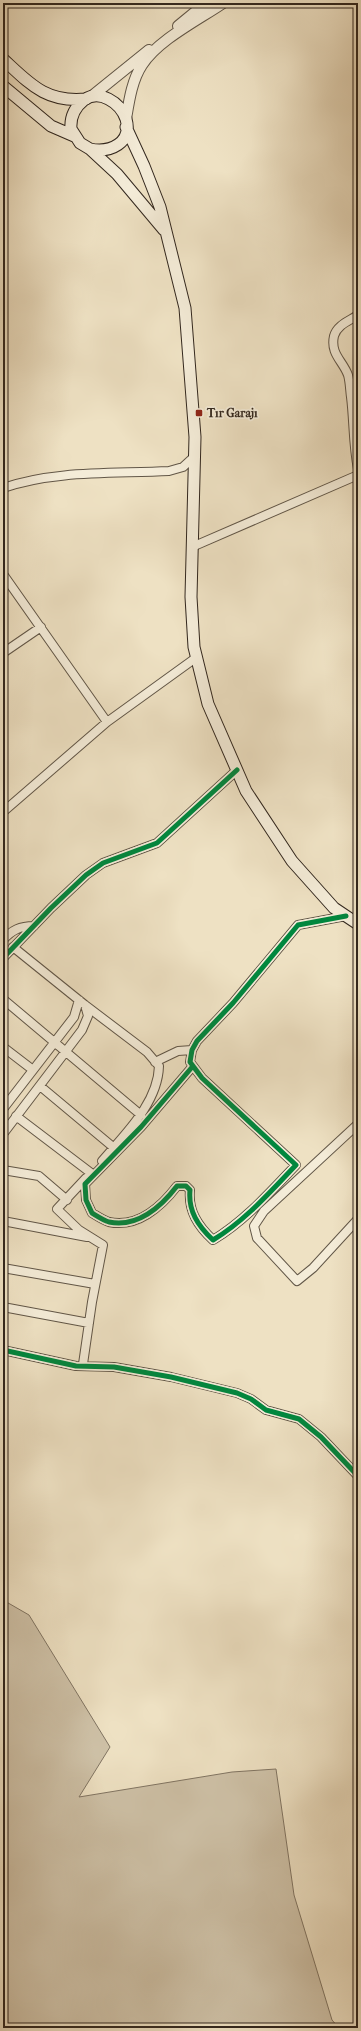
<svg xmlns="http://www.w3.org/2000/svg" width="361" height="2031" viewBox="0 0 361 2031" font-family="'IM FELL French Canon',serif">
<rect width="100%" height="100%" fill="#eee1c3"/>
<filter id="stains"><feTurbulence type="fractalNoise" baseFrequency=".005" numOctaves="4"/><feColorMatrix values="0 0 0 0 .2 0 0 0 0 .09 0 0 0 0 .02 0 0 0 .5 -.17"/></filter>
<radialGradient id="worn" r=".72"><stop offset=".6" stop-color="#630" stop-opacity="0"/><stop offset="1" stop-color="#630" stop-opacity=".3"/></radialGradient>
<path fill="#cec1a7" stroke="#807462" d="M3,1600L29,1615L110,1747L79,1797L232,1772L276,1769L294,1895L332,2020L339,2028H3Z"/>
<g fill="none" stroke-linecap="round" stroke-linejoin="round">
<defs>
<path id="minor" d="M358,315C349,321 337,325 334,336C330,354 343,361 348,375C350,382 350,390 351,397C354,421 353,445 358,469
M3,488C55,470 114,474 169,471L183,467L195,456
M192,547L358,475
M3,574L107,722
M3,653L41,627
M3,812L107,722L197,657
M3,940C12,930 20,926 34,926
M13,947L85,1005L147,1052L159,1066C158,1103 125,1134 102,1161
M3,958L51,908L86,875L103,863L157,843L237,770
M3,999L141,1115
M3,1047L33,1070
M155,1062L178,1051L192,1050
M193,1066L141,1127L85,1184L86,1200L92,1213C97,1216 103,1220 109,1222C137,1228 161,1207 177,1186H186L190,1190C188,1211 198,1226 213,1240C245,1221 271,1191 296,1165L202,1078L190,1062L192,1050L197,1041L233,1003L298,925L346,916
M40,1086L113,1147
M3,1109L74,1017L79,1000
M16,1116L91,1173
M358,1124L264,1211L254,1226L257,1238L297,1281L313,1268L358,1219
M3,1134L82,1030L88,1016L85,1005
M3,1170L39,1176L67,1200
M3,1221L87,1237
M3,1268L95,1284
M3,1307L89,1323
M3,1350L76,1366L114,1367L171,1377L237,1393L251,1399L266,1410L299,1419L321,1437L358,1476
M83,1364L92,1302L103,1245L79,1230L57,1209L86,1178"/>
<path id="tertiary" d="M178,26L206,3
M92,96L149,50
M126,119C129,101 132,80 142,65C158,40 198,20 223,3"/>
<path id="secondary" d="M3,59C30,84 46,103 86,99
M3,86L51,126L74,136
M126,127L144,166L160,207L185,308L195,437L191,597L194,647L208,704L246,791L292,861L334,908L358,924
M90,149C110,153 133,143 126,119C120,102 99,89 84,100C74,108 70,117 71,129L80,143L90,149L117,174L164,230"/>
</defs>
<use href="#minor" stroke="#615647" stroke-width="10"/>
<use href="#tertiary" stroke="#615647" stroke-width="12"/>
<use href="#secondary" stroke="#32271e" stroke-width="13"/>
<use href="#minor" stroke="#f4ecd8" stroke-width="8"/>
<use href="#tertiary" stroke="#f4ecd8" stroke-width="10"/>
<use href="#secondary" stroke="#f4ecd8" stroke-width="11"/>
<defs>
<path id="cycleway" d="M3,958L51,908L86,875L103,863L157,843L237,770
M193,1066L141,1127L85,1184L86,1200L92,1213C97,1216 103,1220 109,1222C137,1228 161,1207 177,1186H186L190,1190C188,1211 198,1226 213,1240C245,1221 271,1191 296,1165L202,1078L190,1062L192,1050L197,1041L233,1003L298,925L346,916
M3,1350L76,1366L114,1367L171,1377L237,1393L251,1399L266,1410L299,1419L321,1437L358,1476"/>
</defs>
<use href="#cycleway" stroke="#f4ecd8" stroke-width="8"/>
<use href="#cycleway" stroke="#00873e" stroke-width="5"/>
</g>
<rect fill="#8f2418" stroke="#f4ecd8" stroke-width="1.5" x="195" y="409" width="8" height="8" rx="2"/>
<g text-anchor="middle" stroke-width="3.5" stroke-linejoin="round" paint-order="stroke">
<g font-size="12" font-weight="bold" fill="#32271e" stroke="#f4ecd8" text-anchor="start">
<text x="207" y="417">Tır Garajı</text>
</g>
</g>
<rect width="361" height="2031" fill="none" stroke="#eee1c3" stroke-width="16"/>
<rect x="4" y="4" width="353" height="2023" fill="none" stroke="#32271e" stroke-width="2"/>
<rect x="8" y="8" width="345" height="2015" fill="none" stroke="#32271e"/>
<rect width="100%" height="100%" filter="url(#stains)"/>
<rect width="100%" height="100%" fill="url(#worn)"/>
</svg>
